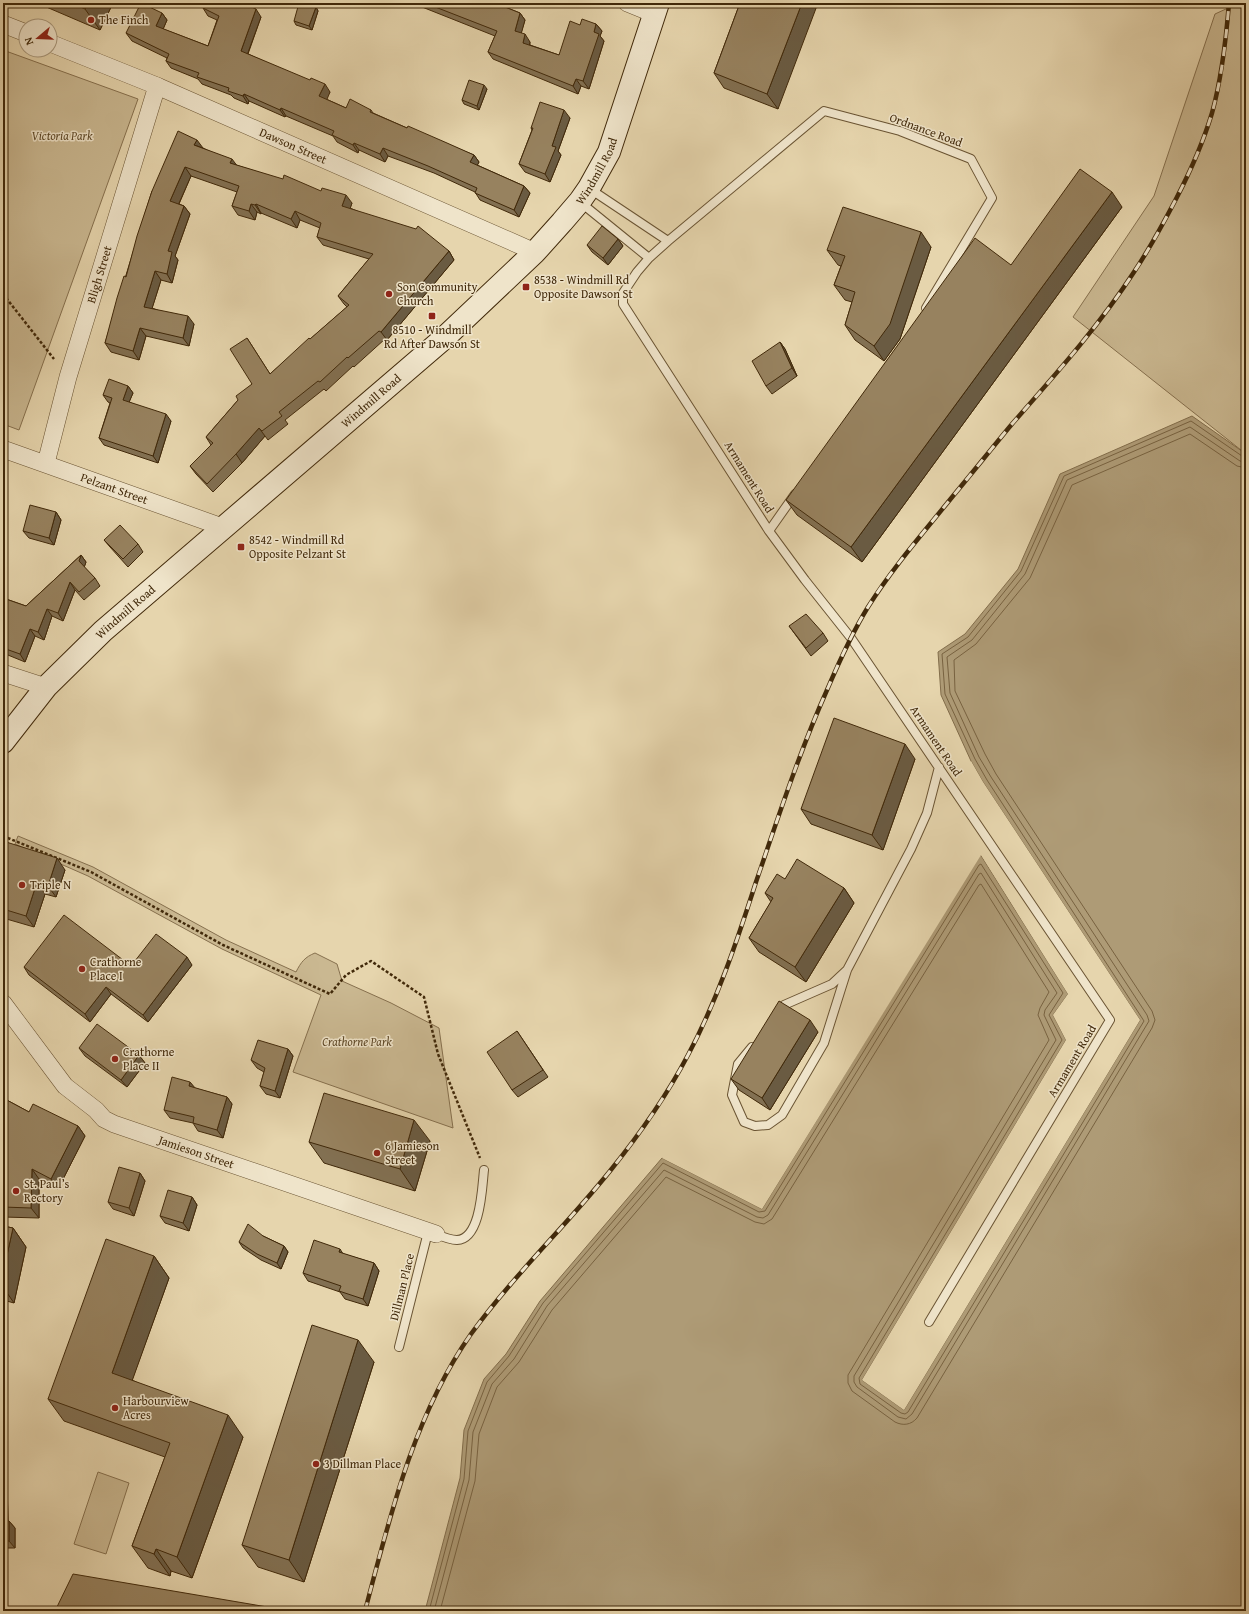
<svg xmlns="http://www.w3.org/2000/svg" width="1249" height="1614" viewBox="0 0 1249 1614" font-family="'Gentium Book Plus',serif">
<rect width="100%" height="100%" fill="#e6d5ad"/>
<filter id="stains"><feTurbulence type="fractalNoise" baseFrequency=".005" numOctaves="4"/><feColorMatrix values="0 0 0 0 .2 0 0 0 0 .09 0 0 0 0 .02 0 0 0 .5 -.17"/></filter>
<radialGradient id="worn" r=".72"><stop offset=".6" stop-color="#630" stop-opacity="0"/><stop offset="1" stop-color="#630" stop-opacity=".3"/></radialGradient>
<path fill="#cab891" stroke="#86704e" d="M1239,3H1246V454L1073,317L1154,196L1215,14Z
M3,50L138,99L19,430L3,424Z
M18,836L93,867L226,940L296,972C301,962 305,957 315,953L337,964L342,981L391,1003L439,1028L453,1128L293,1072L321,995L222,949L88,876L15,844Z
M98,1472L129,1483L106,1554L74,1544Z"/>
<path fill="#ae9b76" stroke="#826d4b" d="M1192,416L1246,454V1611H425L460,1478L464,1430L484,1379L506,1354L540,1301L662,1158L762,1209L980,854L1068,994L1053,1015L1066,1040L862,1380L904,1410L1140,1020L983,782L971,761L941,695L938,652L965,634L1018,569L1060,474Z"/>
<path fill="#e6d5ad" d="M971,761L983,782L1140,1020L904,1410L862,1380L1066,1040L1053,1015L1068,994L981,855L762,1209L662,1158L664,1156L761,1207L979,853H982L1070,993L1056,1015L1068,1041L865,1380L903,1407L1137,1020L982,783L970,763Z"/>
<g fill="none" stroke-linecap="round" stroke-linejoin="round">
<path stroke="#786240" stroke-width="1" d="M429,1611L464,1479L468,1431L487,1382L509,1356L543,1303L663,1163L759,1212L765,1211L979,865L981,864L1063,993L1049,1015L1062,1040L859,1378L860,1384L901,1413L905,1414L908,1412L1144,1021L987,780L975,759L945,694L942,654L968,637L1021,571L1064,476L1191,421L1242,456L1246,457
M434,1611L469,1480L473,1432L492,1384L514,1359L547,1306L664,1170L757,1217L763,1218L768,1215L979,874L981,873L1057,993L1045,1010L1044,1015L1056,1040L854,1376V1382L857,1387L898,1417L906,1419L912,1414L1149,1021L1147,1015L991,777L979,757L950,693L947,657L972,640L1025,574L1067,480L1190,427L1240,461L1246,462
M440,1611L475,1481L479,1434L497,1387L519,1362L552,1310L666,1177L755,1222L764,1224L772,1219L979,885L981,884L1049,992L1040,1008L1038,1015L1049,1040L848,1375V1383L852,1391L895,1422C903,1426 911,1425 917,1418L1152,1028L1155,1020L1152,1011L996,774L985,754L955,691L954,660L976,644L1030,578L1072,485L1190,434L1237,466L1246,468"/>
<defs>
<path id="service" d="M590,189L668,241L824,111L900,131L971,159L992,198L926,308
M580,202L649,258L637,272L623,293V304L769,531L805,580L851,638L1110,1020L929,1322
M649,258L668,241
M769,531L795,494
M779,1012L784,1005L832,984L847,970
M752,1047L738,1064L732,1095L744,1122L755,1126L768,1125L782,1115L824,1043L847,970L911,849L927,813L939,767
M436,1234C443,1237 450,1240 457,1240C481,1239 482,1187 484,1170
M399,1347L428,1232"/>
<g id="minor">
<path d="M627,3L654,14"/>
<path d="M3,24L26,33"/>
<path id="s1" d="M50,43L157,86L535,252"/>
<path id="s2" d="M3,449L225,528"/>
<path id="s3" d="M46,463L68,377L157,86"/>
<path d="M3,673L46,687"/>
<path id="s4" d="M3,1003L65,1086L96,1110L104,1119L114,1124L436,1234"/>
</g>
<g id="secondary">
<path id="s5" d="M3,742L46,687L103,631L442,340L535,252L562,222L580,201L589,188L609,152L658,3"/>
</g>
</defs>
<use href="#service" stroke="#6a5433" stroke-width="10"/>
<use href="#minor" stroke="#6a5433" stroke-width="18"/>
<use href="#secondary" stroke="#41290a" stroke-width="24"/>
<path stroke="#41290a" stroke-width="2.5" stroke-dasharray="3 2" stroke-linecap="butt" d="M3,294L54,359
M3,836L91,872L223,945L330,994L346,975L371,961L424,997L438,1054L480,1158"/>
<use href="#service" stroke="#efe4ca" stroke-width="8"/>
<use href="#minor" stroke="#efe4ca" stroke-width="17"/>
<use href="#secondary" stroke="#efe4ca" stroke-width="22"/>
<defs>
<path id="rail" d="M365,1611C390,1516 414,1415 471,1334C513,1276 565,1227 610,1171C639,1135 666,1097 688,1055C717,1001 737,941 756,882C778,818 799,753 827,690C839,662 852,633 868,607C893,567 924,532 953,496C973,472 992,448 1012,424C1055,375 1099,326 1134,272C1150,248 1163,224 1176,199C1190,172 1203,143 1212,113C1222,77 1226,40 1229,3"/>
</defs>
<use href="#rail" stroke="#41290a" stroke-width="4.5"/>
<use href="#rail" stroke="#efe4ca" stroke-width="3" stroke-dasharray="9" stroke-linecap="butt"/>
</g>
<path fill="#827052" stroke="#41290a" d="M37,3H113L100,30Z
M393,3H402L401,6Z
M412,3H495L520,13L525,20L521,33L530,42V45L559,55L580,25L596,24L602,31L600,36L604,41L589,89L581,86L578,94L493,59L488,52L495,36Z
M740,3L778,109L724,88L714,73Z
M316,7L318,11L312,30L296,25L294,21Z
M203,8L261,17L248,54L330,92L326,99L346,108L371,110L373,113L407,128L474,155L479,162L477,165L524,186L530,193L519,217L480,200L475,192L434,173L388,156L385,162L359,150L358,153L337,142L333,136L286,116L285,117L249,101L248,104L234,98L231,95L202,84L198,79L171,68L166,61L167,58L132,41L126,33L162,13L167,20L163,29L208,46L217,20L208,16Z
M487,89L479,110L464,104L462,100Z
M570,118L558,151L561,155L550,182L525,172L519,164L532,130L531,128Z
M203,148L236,165L352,203L350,208L449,251L454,260L387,340L385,339L354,367L353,366L326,391L324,389L285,420L288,424L268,440L265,436L242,463L213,492L196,474L190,466L211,445L206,437L252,384L247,338L270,374L347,307L344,304L338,296L369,259L323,245L317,237L320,228L300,220L297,228L261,213V214L257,212L255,220L238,215L232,206L237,192L191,176L179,204L184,206L190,214L175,256L178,260L172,283L161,280L152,308L194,324L189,346L146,336L139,360L111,352L105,343L152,191Z
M1122,207L862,562L797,515L786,500L1011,265Z
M618,239L623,246L608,265L592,252L587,245Z
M931,247L900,339L884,361L855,340L845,325L852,302L845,300L834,285L841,266L838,265L827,250Z
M780,342L785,349L797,376L772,394L766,386Z
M128,386L133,393L129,402L171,421L158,463L104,445L99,438L110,403L108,402L103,395Z
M56,512L61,520L54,545L29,538L23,531Z
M104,540L138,544L143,552L128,567L110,547Z
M81,555L86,562L84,567L95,578L100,586L84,600L75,590L63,621L52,616L44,640L35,636L25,662L3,653V598L26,606Z
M789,626L823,633L828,641L811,656Z
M915,759L883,850L811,824L801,809Z
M3,841L65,870L56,897L45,894L34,927L3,918Z
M785,879L844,888L854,903L806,982L759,952L749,938L771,902L765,893Z
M192,965L148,1022L111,994L90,1022L29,975L24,967L131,966Z
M517,1031L548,1077L518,1097L512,1090Z
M818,1032L770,1110L739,1090L731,1079Z
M79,1048L139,1055L145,1063L127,1087L85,1056Z
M288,1049L293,1056L280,1098L266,1094L260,1086L264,1072L257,1068L251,1060Z
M190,1082L194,1088L227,1097L232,1104L223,1138L198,1131L193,1123L170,1118L164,1110Z
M3,1098L29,1112L78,1126L85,1136L58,1189L39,1179V1218L3,1217Z
M430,1141L415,1191L324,1163L309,1142Z
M140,1173L145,1181L134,1216L113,1209L108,1202Z
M192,1197L197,1205L189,1231L165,1223L160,1216Z
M3,1226L13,1228L26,1247L14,1303L3,1300Z
M263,1236L284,1246L288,1252L281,1269L261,1260L243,1248L239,1242Z
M343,1254L374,1263L379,1271L368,1306L345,1299L340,1292L308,1281L303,1273Z
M154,1256L169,1278L132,1380L243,1437L192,1578L171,1571L170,1576L148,1568L132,1546L165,1457L64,1421L48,1399Z
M374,1362L304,1582L258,1567L242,1545Z
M3,1467L4,1474L7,1479L8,1521H9L15,1528V1548H7L3,1595Z"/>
<path fill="#6a5b42" stroke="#41290a" d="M88,3H113L100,30L85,9Z
M802,3H818L778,109L767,94Z
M316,7L318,11L312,30L309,26Z
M256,9L261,17L246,58L241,51Z
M162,13L167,20L161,34L156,26Z
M520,13L525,20L520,38L515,31Z
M596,24L602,31L600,36L604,41L589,89L583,81L594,32Z
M525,34L530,42L528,50L523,43Z
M576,79L581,86L578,94L573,86Z
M325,84L330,92L325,104L319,96Z
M484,85L487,89L479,110L477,106Z
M244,94L249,101L248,104L243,96Z
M281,108L286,116L285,117L280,110Z
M564,110L570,118L558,151L561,155L550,182L545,174L552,146Z
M197,140L203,148L194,145Z
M354,143L359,150L358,153L353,145Z
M383,148L388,156L385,162L380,154Z
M474,155L479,162L475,170L470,162Z
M232,159L238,167L230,163Z
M185,167L191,176L176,210L170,201Z
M524,186L530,193L519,217L514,210Z
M1112,192L1122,207L862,562L851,547Z
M346,195L352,203L348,215L342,206Z
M251,204L257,212L255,220L249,211Z
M256,204L261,213V214L255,205Z
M184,206L190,214L175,256L178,260L172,283L167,274L168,251Z
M295,211L300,220L297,228L291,219Z
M921,232L931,247L900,339L884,361L874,346Z
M618,239L623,246L608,265L603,258Z
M449,251L454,260L387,340L381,332Z
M155,271L161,280L150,315L144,307Z
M188,316L194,324L189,346L183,338Z
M140,328L146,336L139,360L133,351Z
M780,342L785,349L797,376L792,368Z
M128,386L133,393L127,407L123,400Z
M166,414L171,421L158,463L153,456Z
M259,428L265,436L242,463L236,454Z
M56,512L61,520L54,545L49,538Z
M81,555L86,562L84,568L79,561Z
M70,582L75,590L63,621L58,613Z
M47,609L52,616L44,640L38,632Z
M30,629L35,636L25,662L20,654Z
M905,744L915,759L883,850L872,835Z
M57,858L65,870L56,897L48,886Z
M37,882L45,894L34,927L26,916Z
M844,888L854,903L806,982L795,967Z
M187,957L192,965L148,1022L143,1015Z
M106,987L111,994L90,1022L85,1014Z
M810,1020L818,1032L770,1110L762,1098Z
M288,1049L293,1056L280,1098L275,1091Z
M139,1055L145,1063L127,1087L121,1080Z
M190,1082L196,1089L189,1086Z
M227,1097L232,1104L223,1138L217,1130Z
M414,1120L430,1141L415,1191L400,1169Z
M78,1126L85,1136L58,1189L51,1179Z
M32,1169L39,1179V1218L31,1208Z
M140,1173L145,1181L134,1216L129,1208Z
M192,1197L197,1205L189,1231L183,1223Z
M13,1228L26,1247L14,1303L3,1287V1273Z
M284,1246L288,1252L281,1269L277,1263Z
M340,1249L345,1257L339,1252Z
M154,1256L169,1278L127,1395L112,1373Z
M374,1263L379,1271L368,1306L363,1299Z
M358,1340L374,1362L304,1582L289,1560Z
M228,1415L243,1437L192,1578L177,1557Z
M3,1467L4,1474L7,1479L8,1528L3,1521Z
M9,1521L15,1528V1548L9,1541Z
M3,1542L7,1548L3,1595Z
M156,1549L171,1571L170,1576L154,1554Z"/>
<path fill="#97825f" stroke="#41290a" d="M72,3H88L85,9Z
M141,3L162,13L156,26L208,46L219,16L203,8L206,3H243L256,9L241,51L310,80L311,78L325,84L319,96L346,108L350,99L371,110L370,112L407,128L408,126L447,143L474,155L470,162L524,186L514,210L475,193L477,188L428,166L383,148L380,154L354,143L353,145L332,135L334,131L281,108L280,110L244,94L243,96L228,91L229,88L197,77L199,73L166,61L169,54L126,33Z
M299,3H305L316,7L309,26L294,21Z
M425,3H495L520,13L515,31L525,34L523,43L559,55L570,21L580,25L582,19L596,24L594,32L599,34L583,81L576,79L573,86L488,52L497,31Z
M740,3H802L767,94L714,73Z
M469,80L484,85L477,106L462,100Z
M540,102L564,110L552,146L556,147L545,174L519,164L533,128H531Z
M178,131L197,140L194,145L232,159L230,163L283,179L284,175L321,191L322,188L346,195L342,206L416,229L418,226L449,251L381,332L379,331L348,358L347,357L320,382L318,381L279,412L282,416L262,431L259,428L236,454L207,484L190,466L213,443L206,437L238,400L236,396L252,384L230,349L247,338L270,374L309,338L310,339L349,305L338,296L373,254L317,237L321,223L295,211L291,219L256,204L255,205L251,204L249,211L232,206L239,186L185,167L170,201L184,206L168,251L172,252L167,274L155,271L144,307L188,316L183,338L140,328L133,351L105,343L117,298L124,276L126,277L137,236L152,191Z
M1080,169L1112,192L851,547L786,500L975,238L1011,265Z
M843,207L921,232L890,324L874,346L845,325L855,292L834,285L845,256L827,250Z
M602,226L618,239L603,258L587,245Z
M780,342L792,368L766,386L752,361Z
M109,379L128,386L123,400L166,414L153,456L99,438L112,398L103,395Z
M30,505L56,512L49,538L23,531Z
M120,525L138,544L123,559L104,540Z
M81,555L79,561L95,578L79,592L70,582L58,613L47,609L38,632L30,629L20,654L3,648V598L26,606Z
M806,614L823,633L806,648L789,626Z
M834,718L905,744L872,835L801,809Z
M3,841L57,858L48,886L37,882L26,916L3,909Z
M797,859L844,888L795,967L749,938L773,898L765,893L777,874L785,879Z
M64,915L131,966L156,934L187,957L143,1015L106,987L85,1014L24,967Z
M779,1001L810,1020L762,1098L731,1079Z
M97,1024L139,1055L121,1080L79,1048Z
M517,1031L543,1070L512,1090L487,1052Z
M258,1040L288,1049L275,1091L260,1086L265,1068L251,1060Z
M172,1077L190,1082L189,1086L227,1097L217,1130L193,1123L194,1117L164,1110Z
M324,1093L414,1120L400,1169L309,1142Z
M3,1098L29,1112L33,1104L78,1126L51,1179L32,1169L31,1208L3,1207Z
M119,1167L140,1173L129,1208L108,1202Z
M168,1190L192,1197L183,1223L160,1216Z
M248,1224L263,1236L284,1246L277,1263L257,1254L239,1242Z
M3,1226L13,1228L3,1273Z
M106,1239L154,1256L112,1373L228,1415L177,1557L156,1549L154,1554L132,1546L170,1443L48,1399Z
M314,1240L340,1249L339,1252L374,1263L363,1299L339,1291L341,1286L303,1273Z
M312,1325L358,1340L289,1560L242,1545Z
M3,1521H9V1541H3Z
M73,1574L285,1610L284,1611H55Z"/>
<g fill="#8f2418" stroke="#efe4ca" stroke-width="1.5">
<circle cx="91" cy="20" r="4"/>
<rect x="522" y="283" width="8" height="8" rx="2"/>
<circle cx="389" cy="294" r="4"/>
<rect x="428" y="312" width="8" height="8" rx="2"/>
<rect x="237" y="543" width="8" height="8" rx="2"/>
<circle cx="22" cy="885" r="4"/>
<circle cx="82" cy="969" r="4"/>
<circle cx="115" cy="1059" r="4"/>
<circle cx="377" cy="1153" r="4"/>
<circle cx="16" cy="1191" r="4"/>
<circle cx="115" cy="1408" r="4"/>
<circle cx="316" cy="1464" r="4"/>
</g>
<g text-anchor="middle" stroke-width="3" stroke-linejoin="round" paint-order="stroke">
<g font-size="12" fill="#41290a" stroke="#efe4ca" text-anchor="start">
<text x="99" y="24">The Finch</text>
<text x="534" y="284">8538 - Windmill Rd<tspan x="534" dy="14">Opposite Dawson St</tspan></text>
<text x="397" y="291">Son Community<tspan x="397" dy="14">Church</tspan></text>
<text x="432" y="334" text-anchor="middle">8510 - Windmill<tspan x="432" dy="14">Rd After Dawson St</tspan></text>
<text x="249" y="544">8542 - Windmill Rd<tspan x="249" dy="14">Opposite Pelzant St</tspan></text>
<text x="30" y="889">Triple N</text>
<text x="90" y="966">Crathorne<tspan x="90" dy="14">Place I</tspan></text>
<text x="123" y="1056">Crathorne<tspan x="123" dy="14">Place II</tspan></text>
<text x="385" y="1150">6 Jamieson<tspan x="385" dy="14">Street</tspan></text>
<text x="24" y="1188">St. Paul’s<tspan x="24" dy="14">Rectory</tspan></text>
<text x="123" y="1405">Harbourview<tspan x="123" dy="14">Acres</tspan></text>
<text x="324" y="1468">3 Dillman Place</text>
</g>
<g font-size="12" fill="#41290a" stroke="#efe4ca">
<text transform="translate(926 130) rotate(20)" y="4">Ordnance Road</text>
<text dy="4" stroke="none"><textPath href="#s1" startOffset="264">Dawson Street</textPath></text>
<text dy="4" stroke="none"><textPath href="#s5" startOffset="827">Windmill Road</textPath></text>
<text dy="4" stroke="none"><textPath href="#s3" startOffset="196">Bligh Street</textPath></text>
<text dy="4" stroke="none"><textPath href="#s5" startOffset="503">Windmill Road</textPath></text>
<text transform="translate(749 477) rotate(58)" y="4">Armament Road</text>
<text dy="4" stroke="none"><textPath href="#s2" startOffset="118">Pelzant Street</textPath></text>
<text dy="4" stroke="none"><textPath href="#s5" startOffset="179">Windmill Road</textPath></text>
<text transform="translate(936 741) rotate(56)" y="4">Armament Road</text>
<text transform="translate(1072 1061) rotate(-59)" y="4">Armament Road</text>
<text dy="4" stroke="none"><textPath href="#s4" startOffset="253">Jamieson Street</textPath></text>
<text transform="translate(402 1287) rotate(-76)" y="4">Dillman Place</text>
</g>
<g font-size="12" font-style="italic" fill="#5c4625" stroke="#efe4ca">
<text x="62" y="140">Victoria Park</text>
<text x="357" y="1046">Crathorne Park</text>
</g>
</g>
<rect width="1249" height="1614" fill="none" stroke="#e6d5ad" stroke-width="16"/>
<rect x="4" y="4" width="1241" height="1606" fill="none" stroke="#41290a" stroke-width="2"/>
<rect x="8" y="8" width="1233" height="1598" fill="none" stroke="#41290a"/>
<g transform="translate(38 38) rotate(251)"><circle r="19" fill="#efe4ca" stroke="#a9997d"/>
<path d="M0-3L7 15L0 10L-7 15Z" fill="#8f2418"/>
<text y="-6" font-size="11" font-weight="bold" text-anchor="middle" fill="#41290a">N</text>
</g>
<rect width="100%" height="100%" filter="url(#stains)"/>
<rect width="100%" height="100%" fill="url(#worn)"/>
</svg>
